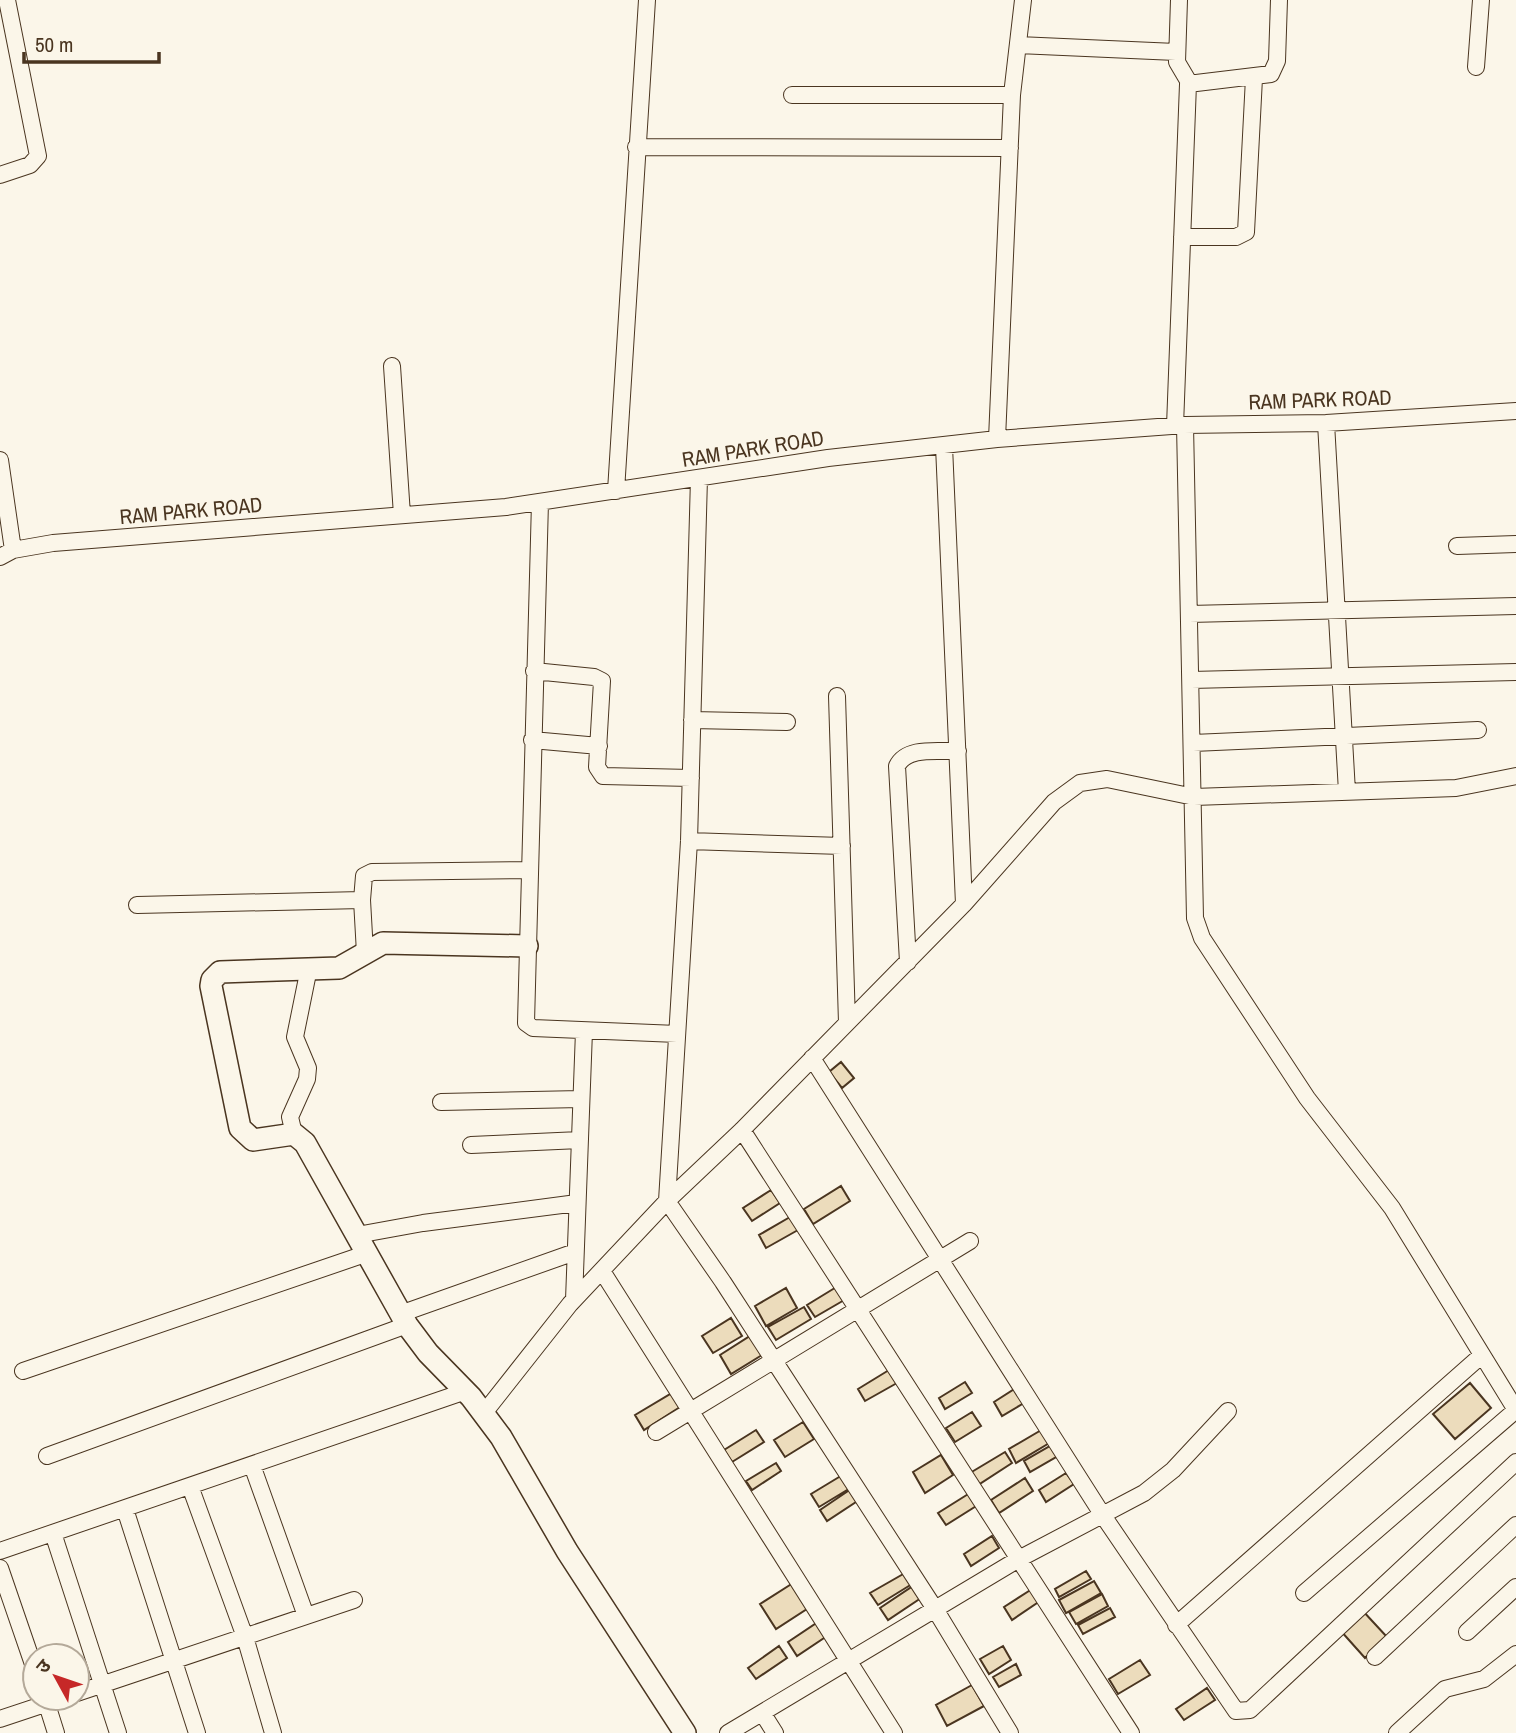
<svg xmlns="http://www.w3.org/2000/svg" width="1516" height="1733" viewBox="0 0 1516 1733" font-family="'Archivo Narrow','Noto Sans Devanagari',sans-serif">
<rect width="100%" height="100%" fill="#fbf6e9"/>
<path fill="#ecdcbc" stroke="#4a3520" stroke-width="2" d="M841,1062L854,1078L842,1088L829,1072Z
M841,1186L850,1201L813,1224L804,1209Z
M771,1190L780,1203L752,1221L743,1208Z
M790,1217L798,1230L766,1248L759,1235Z
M838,1286L846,1299L815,1317L807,1305Z
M786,1288L797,1308L766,1326L755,1306Z
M804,1307L811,1319L776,1340L768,1327Z
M731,1318L742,1336L713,1353L702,1336Z
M750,1336L762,1355L731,1374L720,1355Z
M889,1370L897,1383L865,1401L858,1389Z
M965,1382L972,1393L945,1409L939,1398Z
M1470,1383L1491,1408L1455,1439L1433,1414Z
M1016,1388L1024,1403L1002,1416L994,1402Z
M672,1393L680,1407L644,1430L635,1415Z
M972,1412L981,1426L955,1442L946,1428Z
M803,1422L814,1439L785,1457L774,1440Z
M1043,1429L1051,1442L1016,1463L1009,1449Z
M756,1430L764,1442L732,1462L724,1450Z
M1057,1442L1063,1453L1030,1472L1024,1461Z
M1005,1452L1012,1463L978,1485L970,1473Z
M941,1455L953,1475L925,1493L913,1472Z
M776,1463L781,1471L752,1490L746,1481Z
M1066,1473L1074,1484L1046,1502L1039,1490Z
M844,1474L852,1487L819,1507L811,1494Z
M1025,1478L1033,1491L999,1513L991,1500Z
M851,1489L859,1500L827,1521L820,1510Z
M973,1491L981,1503L946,1525L938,1513Z
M992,1536L999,1548L971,1566L964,1554Z
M1086,1571L1091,1579L1059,1597L1055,1589Z
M905,1573L912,1584L878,1605L870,1593Z
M1094,1581L1101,1593L1066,1613L1059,1600Z
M793,1583L810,1607L776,1629L760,1604Z
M913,1586L921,1598L888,1620L880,1608Z
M1032,1589L1040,1601L1012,1620L1004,1607Z
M1102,1594L1108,1606L1076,1624L1069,1612Z
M1110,1608L1115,1617L1083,1634L1078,1625Z
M1362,1610L1387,1637L1365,1658L1340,1630Z
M818,1622L827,1636L797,1656L788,1642Z
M779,1646L787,1658L756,1679L748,1668Z
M1003,1646L1011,1660L989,1674L980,1659Z
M1140,1660L1150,1675L1118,1694L1109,1679Z
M1016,1664L1021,1675L999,1687L993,1677Z
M972,1685L984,1706L947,1726L936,1705Z
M1207,1688L1215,1700L1184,1720L1176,1709Z"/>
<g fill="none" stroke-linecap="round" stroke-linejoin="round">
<defs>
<path id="minor" d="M1179,0L1177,62L1190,84
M1018,45L1176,52
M1476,67L1481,0
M792,95H1012
M636,147L1010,148
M0,175L30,165L38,156L7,0
M1182,237H1236L1246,232L1254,78
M392,366L402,515
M1326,423L1347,792
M1185,425L1195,918L1202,938L1307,1098L1392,1208L1516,1410
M1175,426L1188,84L1271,74L1277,61L1279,0
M997,439L1012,95L1023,0
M944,446L964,904
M0,460L13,550
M699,478L689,841L667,1201L723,1282L935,1609L1010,1733
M616,491L647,0
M540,502L526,1023L533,1028L677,1034
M1457,546L1516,544
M0,557L13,550L53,543L506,507L828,458L997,439L1185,425L1326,423L1516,411
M1189,614L1516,606
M534,671L594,677L602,681L597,767L603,776L691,778
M1191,680L1516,672
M837,696L847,1023
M692,720L787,722
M532,740L599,746
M1193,743L1478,730
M689,841L842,846
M362,900L364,876L372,872L528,870
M137,905L362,900L365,953
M908,962L897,766C907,746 938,752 958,751
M812,1058L1102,1514L1236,1711L1250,1710L1516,1462
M441,1102L581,1099
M742,1130L1131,1733
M294,1134L290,1117L307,1079L308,1068L295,1037L309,968
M471,1145L580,1140
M357,1235L423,1223L577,1203
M602,1271L894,1733
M574,1300L584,1031
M400,1314L575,1252
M23,1371L368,1253
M484,1413L570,1304L667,1201L742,1130L964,904L1054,802L1080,783L1107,779L1194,797L1456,788L1516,776
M656,1432L970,1241
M47,1456L407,1325
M252,1465L306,1616
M190,1486L245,1637L273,1733
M125,1509L197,1733
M53,1533L118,1733
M0,1551L466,1391
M0,1568L35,1670
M1304,1593L1516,1410
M1176,1625L1482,1355
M1467,1632L1516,1587
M1375,1657L1516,1525
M77,1693L354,1600
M45,1698L56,1733
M763,1714L775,1733
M0,1719L63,1698
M728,1733L1017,1560L1144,1493L1173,1470L1228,1411
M1397,1733L1445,1689L1484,1679L1516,1654"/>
<path id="tertiary" d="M527,946L383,943L339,968L220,972L212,980L211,986L240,1128L253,1140L294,1134L305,1143L407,1325L428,1353L471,1397L501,1437L567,1551L685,1733"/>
</defs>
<use href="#minor" stroke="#4a3520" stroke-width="18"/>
<use href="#tertiary" stroke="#4a3520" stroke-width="24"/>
<use href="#minor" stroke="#fbf6e9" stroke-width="16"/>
<use href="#tertiary" stroke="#fbf6e9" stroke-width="21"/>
</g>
<g text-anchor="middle" stroke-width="5" stroke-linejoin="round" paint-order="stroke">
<g font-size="21" fill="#4a3520" stroke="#fbf6e9">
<text transform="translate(1320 400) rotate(-2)" y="7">RAM PARK ROAD</text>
<text transform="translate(753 449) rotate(-9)" y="7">RAM PARK ROAD</text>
<text transform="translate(191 511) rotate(-5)" y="7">RAM PARK ROAD</text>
</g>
</g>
<g transform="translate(56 1677) rotate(310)"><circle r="33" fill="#fbf6e9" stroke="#b4a999" stroke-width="2"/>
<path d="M0-5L12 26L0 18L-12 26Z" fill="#c62828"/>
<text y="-10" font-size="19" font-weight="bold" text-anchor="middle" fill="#4a3520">उ</text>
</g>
<path d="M24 52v10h135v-10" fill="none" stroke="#4a3520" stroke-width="3.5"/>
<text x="35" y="52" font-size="21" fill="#4a3520" stroke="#fbf6e9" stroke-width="5" paint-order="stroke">50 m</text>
</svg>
